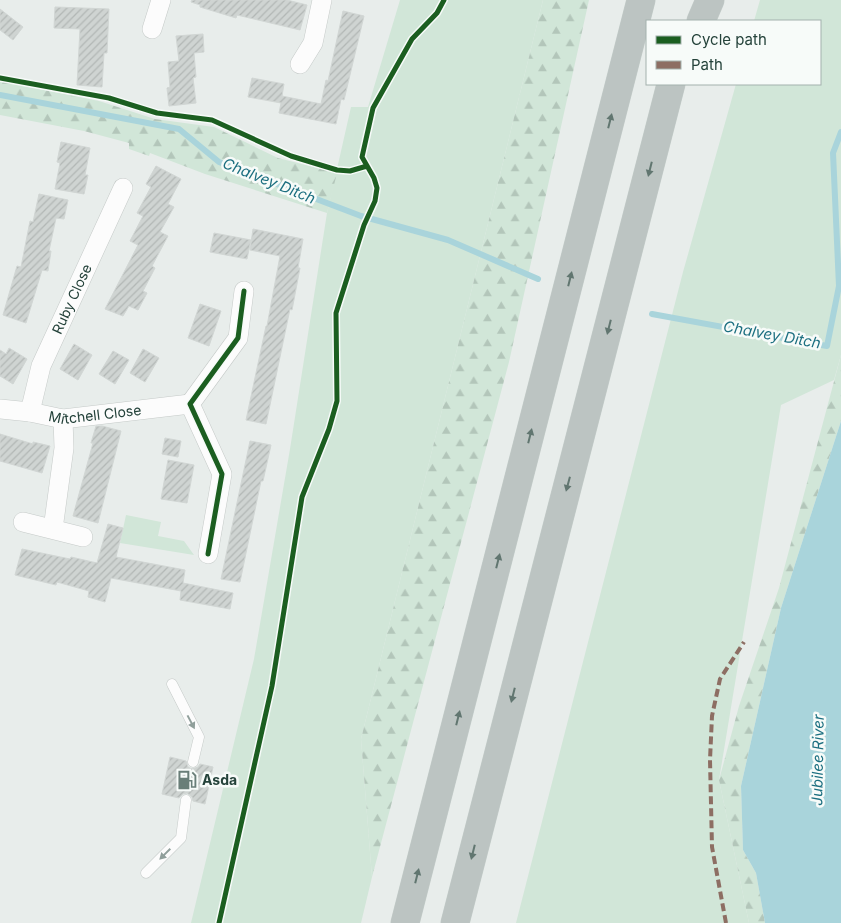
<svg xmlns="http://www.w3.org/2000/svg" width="841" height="923" viewBox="0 0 841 923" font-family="Inter,sans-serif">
<defs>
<pattern id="forest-firs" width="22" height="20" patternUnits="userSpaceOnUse" patternTransform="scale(1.25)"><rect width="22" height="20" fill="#d1e6d8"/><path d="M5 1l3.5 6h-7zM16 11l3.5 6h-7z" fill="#b3c6ba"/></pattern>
<pattern id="building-hatch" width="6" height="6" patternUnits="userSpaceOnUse" patternTransform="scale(1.25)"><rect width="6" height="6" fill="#cfd4d2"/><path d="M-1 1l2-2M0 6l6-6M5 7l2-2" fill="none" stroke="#b2b7b5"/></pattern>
</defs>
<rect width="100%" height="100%" fill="#e8edeb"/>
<path fill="#d1e6d8" d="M400,0H543L361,739L372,877L361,923H191L254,659L290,449L327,213L351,107H368Z
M760,0H841V355L834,380L781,405L719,780L749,923H516L683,272L736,84H820V21H754Z
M126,515L161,522L158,536L184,541L194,555L120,543Z"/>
<path fill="url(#forest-firs)" d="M543,0H589L509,362L372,877L361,739Z
M0,81L99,101L155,119L214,127L278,158L337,173L327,213L205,174L150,153L149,156L129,149V143L84,131L0,115Z
M841,355V421L781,608L741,786L743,850L756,873L765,923H749L719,780L739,706L779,588Z"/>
<path fill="#a9d4db" d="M841,421V923H765L756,873L743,850L741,786L781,608Z"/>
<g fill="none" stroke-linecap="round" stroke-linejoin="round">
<path stroke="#a9d4db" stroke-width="6" d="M0,95L179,129L219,162L361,216L448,240L538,279
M652,314L827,346L839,286L833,153L841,132"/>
</g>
<path fill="url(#building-hatch)" stroke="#d1d6d4" d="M192,0H287L307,5L300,30L237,15L236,18L200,7V5L191,2Z
M55,7L109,9L107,53H104L102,87L77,85L80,29L54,28Z
M0,9L23,27L13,40L0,30Z
M343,11L364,16L344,100L341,99L336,124L279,113L281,103L248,97L252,78L284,84L282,96L321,104L326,80L328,81Z
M203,34L204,52L194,53L196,77L193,78L196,103L169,106L167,88L170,87L168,62L179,61L176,36Z
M61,142L90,148L85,175H88L84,194L55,189L60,163L57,162Z
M156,166L181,179L168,204L174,207L160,232L168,236L152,266L155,268L143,291L147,293L138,310L129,306L123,316L105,309L138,245L130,241L143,216L137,213L151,187L146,184Z
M39,194L68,200L64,219L56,218L49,251H51L48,271L42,270L26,323L3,315L17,266L21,267L30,221L33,222Z
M253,229L303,239L298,268H300L292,310L290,309L266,424L246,420L266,326H267L280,256L250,250Z
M214,233L251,240L247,259L210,252Z
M200,304L221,311L209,346L188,338Z
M74,344L92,355L78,380L60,369Z
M9,348L27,359L13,384L0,376V350L6,354Z
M143,349L159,358L145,382L130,373Z
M113,351L129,360L115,384L99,374Z
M96,426H102L121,431L98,523L73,516L93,443H91Z
M0,434L33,444V442L50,446L42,473L0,461Z
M165,438L181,441L178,457L162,454Z
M250,441L271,445L263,481H261L240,582L221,579Z
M168,460L194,465L187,503L161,499Z
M108,524L123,528L116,557L185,570L183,583L233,593L230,609L180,600L181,591L111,578L105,602L88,597L89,591L57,582L56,585L15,575L22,549L70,559L71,557L97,563Z
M170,757L186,761L188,767L192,769L198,767L200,764L213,767L205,804L193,801L192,797L187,793L183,794L179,798L162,794Z"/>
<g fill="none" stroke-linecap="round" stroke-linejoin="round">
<defs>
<path id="lane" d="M172,684L199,737L193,762
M146,873L181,838L186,800"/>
<g id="street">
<path d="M152,29L161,0"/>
<path d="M300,64L313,43L322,0"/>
<path id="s1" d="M0,409L30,412L63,419L190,404"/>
<path id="s2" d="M30,412L41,366L123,188"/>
<path d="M23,522L83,537"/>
<path d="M53,529L64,448L63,419"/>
<path d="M208,554L222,474L190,404L238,338L244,291"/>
</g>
<path id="highway" d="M701,21L710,0
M405,923L641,0
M455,923L671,84"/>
</defs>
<use href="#lane" stroke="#c5cac8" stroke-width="11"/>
<use href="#street" stroke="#c5cac8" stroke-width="20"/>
<use href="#highway" stroke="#c3ccc9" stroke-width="29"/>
<use href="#lane" stroke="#fcfcfc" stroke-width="10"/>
<use href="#street" stroke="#fcfcfc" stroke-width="19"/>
<use href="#highway" stroke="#bcc4c2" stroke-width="28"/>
<path stroke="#8d6e63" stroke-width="4" stroke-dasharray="8 4" stroke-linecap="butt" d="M726,923L712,847L710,760L712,716L720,679L744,642"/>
<defs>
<path id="cycleway" d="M0,78L109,98L157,113L212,120L291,156L337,170L350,171L367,166
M208,554L222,474L190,404L238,338L244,291
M219,923L272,686L302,497L329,429L337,401L336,313L364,225L375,201L377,188L374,178L362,157L373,108L412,39L437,13L444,0"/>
</defs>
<use href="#cycleway" stroke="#f7fbf9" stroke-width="8"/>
<use href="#cycleway" stroke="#1b5e20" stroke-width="5"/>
</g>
<defs><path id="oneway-solid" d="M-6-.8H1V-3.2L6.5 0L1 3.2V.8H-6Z" transform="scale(1.25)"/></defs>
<g fill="#617670">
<use href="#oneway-solid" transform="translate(610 121) rotate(-76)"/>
<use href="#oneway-solid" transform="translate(650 169) rotate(104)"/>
<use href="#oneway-solid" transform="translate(570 279) rotate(-76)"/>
<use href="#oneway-solid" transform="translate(609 327) rotate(104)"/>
<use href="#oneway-solid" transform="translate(530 436) rotate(-76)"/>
<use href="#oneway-solid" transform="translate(568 484) rotate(105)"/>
<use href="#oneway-solid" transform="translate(498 561) rotate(-76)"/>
<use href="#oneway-solid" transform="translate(513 695) rotate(104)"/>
<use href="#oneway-solid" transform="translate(458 718) rotate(-76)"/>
<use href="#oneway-solid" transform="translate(473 852) rotate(104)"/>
<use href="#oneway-solid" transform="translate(417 876) rotate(-76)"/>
</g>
<g fill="#909f9b">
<use href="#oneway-solid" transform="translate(191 722) rotate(62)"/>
<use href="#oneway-solid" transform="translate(165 854) rotate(135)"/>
</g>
<defs>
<symbol id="fuel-bare" viewBox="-9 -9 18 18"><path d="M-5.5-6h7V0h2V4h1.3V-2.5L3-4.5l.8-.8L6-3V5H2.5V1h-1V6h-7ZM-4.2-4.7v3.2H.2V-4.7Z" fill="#697e78" stroke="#f7fbf9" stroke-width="2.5" paint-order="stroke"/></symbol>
</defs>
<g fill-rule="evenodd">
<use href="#fuel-bare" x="173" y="766" width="28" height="28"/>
</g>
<g text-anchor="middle" stroke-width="5" stroke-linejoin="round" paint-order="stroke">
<g font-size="14" fill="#24423a" stroke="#f7fbf9">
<text dy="5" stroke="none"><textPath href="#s2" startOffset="121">Ruby Close</textPath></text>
<text dy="5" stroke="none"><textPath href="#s1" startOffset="96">Mitchell Close</textPath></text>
</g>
<g font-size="14" font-weight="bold" fill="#24423a" stroke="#f7fbf9" text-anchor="start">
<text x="202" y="785">Asda</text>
</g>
<g font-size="15" font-style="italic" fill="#1c6f80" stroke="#f7fbf9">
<text transform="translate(269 181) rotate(22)" y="5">Chalvey Ditch</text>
<text transform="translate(772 335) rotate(10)" y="5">Chalvey Ditch</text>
<text transform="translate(818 760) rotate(-89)" y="5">Jubilee River</text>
</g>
</g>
<rect x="646" y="20" width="175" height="65" fill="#f7fbf9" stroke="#a3b1ad"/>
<rect x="656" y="36" width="25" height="8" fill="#1b5e20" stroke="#a3b1ad"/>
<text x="691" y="45" font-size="15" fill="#24423a">Cycle path</text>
<rect x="656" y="61" width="25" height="8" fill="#8d6e63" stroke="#a3b1ad"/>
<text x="691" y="70" font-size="15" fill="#24423a">Path</text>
</svg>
